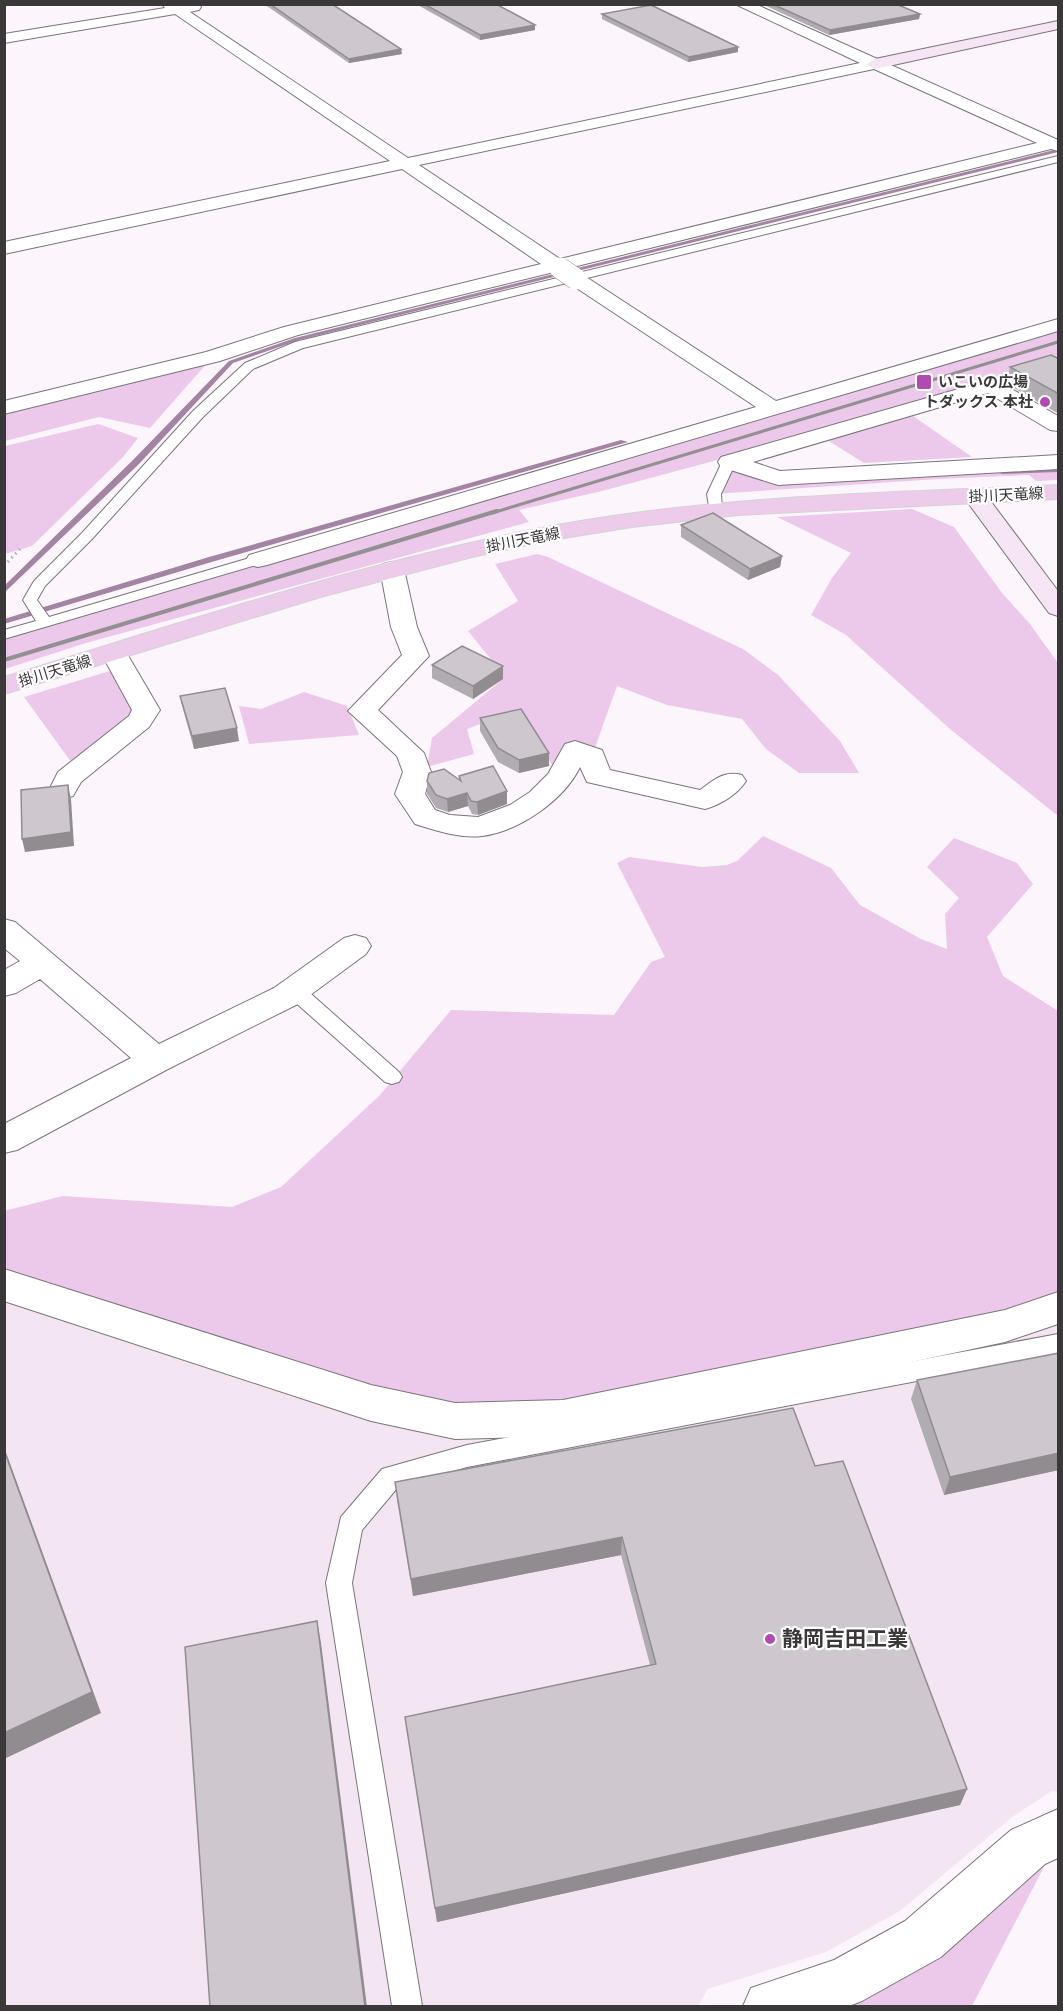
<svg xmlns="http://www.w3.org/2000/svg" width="1063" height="2011" viewBox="0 0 1063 2011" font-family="Jost,'Noto Sans JP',sans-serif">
<rect width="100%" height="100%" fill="#fcf6fc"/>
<path fill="#f3e6f2" d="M4,1292L1033,1329L1058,1322V1792L1052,1791L1012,1817L900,1911L826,1952L708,1989L698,2006H5Z"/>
<path fill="#ecc8eb" d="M1058,330V357L810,435L602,491L519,510L529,522L86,643L5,669L4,631L45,623L267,562Z
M208,362L150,428L99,417L5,441V414Z
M913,416L972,457L864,463L824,438Z
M98,424L138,438L123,457L32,546L5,554V446Z
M731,462L778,478L1058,462V480L1036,481L1029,475L938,479L714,494Z
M912,509L954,527L1002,593L1030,624L1058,663V816L950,729L846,635L811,615L832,578L851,553L777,517Z
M537,554L548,557L743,649L778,675L840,741L859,773H799L766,749L742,719L667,705L617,686L592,756L560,779L520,709L467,729L474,754L427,767L432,738L503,679L493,662L468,631L518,601L495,564Z
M130,665L142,706L74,766L24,697Z
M304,692L347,706L359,735L249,744L239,706L261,709Z
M763,836L831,868L860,905L921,939L947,949L945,914L959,898L927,867L954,838L1017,863L1033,884L987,937L1003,976L1058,1011V1307L831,1362L470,1421L5,1279L4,1211L63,1196L232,1207L281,1187L379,1096L451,1010L614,1015L651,962L665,957L617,863L629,857L702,867L727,865L737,861Z
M1048,1859L972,2006H773L875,1965Z"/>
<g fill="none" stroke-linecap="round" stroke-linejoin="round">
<path fill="#a484a3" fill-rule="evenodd" d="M1058,149V152L299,340L233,363L139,464L4,593V586L133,460L229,361L295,338Z
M621,440L628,442L215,561L4,624V619L209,557Z
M1058,468V472L1002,474L998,472L1002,470Z"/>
<defs>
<path id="lane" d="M1058,156V162L303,348L253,369L203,417L92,539L45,586L37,600L49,617L253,557H263L265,560L263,563L4,639V630L36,621L23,600L34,581L82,533L193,411L245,363L295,342Z
M729,458L736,462L721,494L722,510L720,513H710L707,494L722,462Z
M294,983L301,985L399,1072L402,1077L399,1082L392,1084L385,1082L287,995L284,990L287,985Z
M1058,1334V1354L467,1467L399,1486L362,1530L352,1583L422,2006H392L326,1583L341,1517L382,1469L467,1445Z"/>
<path id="street" d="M162,4H199L201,7L199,10L190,12L408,158L860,63L735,4H755L1058,140V151L1051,149L569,268L567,272H554L298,335L220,361L4,414V401L206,352L284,327L541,264L402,169L4,254V242L390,161L175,14L4,43V34L165,8ZM874,69L1037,143L560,259L419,165Z
M576,273L583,275L776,401L1058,319V331L267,565L258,567L249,565L246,560L249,555L756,407L569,283L566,279L569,275Z
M990,380L998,381L1058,416V431L1050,430L988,393L753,462L780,471L1058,455V469L778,485L721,467L718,462L721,457Z
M392,562L401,564L404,569L417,627L429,656L378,710L424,753L431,772L425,794L435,810L450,815L478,817L510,805L530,792L548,774L565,744L575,741L602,750L610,770L700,790C714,780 724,770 742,775L746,781C738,794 720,805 705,809L587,782L580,767C564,800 520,831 482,836C460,839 435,830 415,824L395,794L403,772L397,756L348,711L402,655L391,627L380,569L383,564Z
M114,645L123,647L160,710L149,727L81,782L73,796L63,799L53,796L49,790L58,772L129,716L132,710L101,653L105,647Z
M4,919L15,922L159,1044L274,988L344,938L355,935L366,938L371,946L366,954L298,1004L168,1069L17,1150L4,1153V1124L131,1058L40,979L16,993L4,996V970L20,961L4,948Z
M4,1269L371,1385L455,1403L563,1400L1005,1310L1058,1292V1324L1005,1342L563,1436L455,1439L371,1421L4,1301Z
M1058,1809V1858L1045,1864L941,1957L862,2001L849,2006H743L751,1988L834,1960L905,1921L1011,1830Z"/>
<path id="secondary" d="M1058,21V29L875,69L867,64L875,59Z
M975,489L983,491L1058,591V616L1049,613L963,496L967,491Z"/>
<path id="primary" d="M1058,485V499L738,515L632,527L552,540L472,557L324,596L4,694V677C185,622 365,561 552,526C719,495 889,493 1058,485Z"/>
</defs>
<use href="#lane" stroke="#7a757a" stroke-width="2"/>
<use href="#street" stroke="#7a757a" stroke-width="2"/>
<use href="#secondary" stroke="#7a757a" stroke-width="2"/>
<use href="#primary" stroke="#d4d3d4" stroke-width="2"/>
<path stroke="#b0abaf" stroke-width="3" stroke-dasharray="1.5 4" stroke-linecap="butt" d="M4,566L20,549"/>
<use href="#lane" fill="#fff" fill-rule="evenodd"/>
<use href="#street" fill="#fff" fill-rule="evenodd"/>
<use href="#secondary" fill="#f5e5f5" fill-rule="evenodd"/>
<use href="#primary" fill="#eccbeb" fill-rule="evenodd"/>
<path stroke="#938f92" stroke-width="3" d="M492,513L1058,342"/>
<path stroke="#938f92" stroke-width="4" d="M4,660L497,511"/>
<defs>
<path id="street-bridge" d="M560,268L576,279"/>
</defs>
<use href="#street-bridge" stroke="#7a757a" stroke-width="22" stroke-linecap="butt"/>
<use href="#street-bridge" stroke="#fff" stroke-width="21"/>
</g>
<path fill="#b1acb1" d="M264,4H332L402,54L349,63Z
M416,4H496L535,30L480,40Z
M762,4H896L920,14L919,19L829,35Z
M602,14L738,47V52L688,62L602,19Z
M1059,359V414L1007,384L1010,367Z
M681,525L782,556L780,567L748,580L681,537Z
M432,665L503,679L473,699L432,678Z
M180,696L239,741L194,749L183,709Z
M480,718L549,766L519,773L498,762L480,731Z
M459,776L507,791V804L478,815L472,814L468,806L448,812L436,808L427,794V781L459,779Z
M1059,1353V1470L944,1495L911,1399L917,1380Z
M815,1466L967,1789L960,1805L437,1922L405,1717L650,1665L621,1555L413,1596L397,1500L395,1482Z"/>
<path fill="#908c90" d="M920,14L919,19L829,35L830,30Z
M535,25V30L480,40V35Z
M738,47V52L688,62L689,57Z
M401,49L402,54L349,63V59Z
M782,556L780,567L748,580L750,569Z
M503,666V679L473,699V686Z
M237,728L239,741L194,749L192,736Z
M549,753V766L519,773V760Z
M68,785L71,799L74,846L25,852L22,839Z
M507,791V804L478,815L477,802Z
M467,793L468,806L448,812L447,799Z
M4,1447L101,1713L4,1759Z
M1059,1453V1470L944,1495L950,1477Z
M622,1537L621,1555L413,1596L411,1579Z
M317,1621L321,1643L367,2007H365Z
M967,1789L960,1805L437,1922L435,1908Z"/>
<path fill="#cec8ce" stroke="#908c90" stroke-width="1.5" d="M270,4H332L401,49L349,59Z
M424,4H496L535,25L480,35Z
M772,4H896L920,14L830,30Z
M651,5L738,47L689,57L602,14Z
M1051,355L1059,359V394L1010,367Z
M713,513L782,556L750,569L681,525Z
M462,646L503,666L473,686L432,665Z
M225,688L237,728L192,736L180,696Z
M521,709L549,753L519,760L498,748L480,718Z
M493,766L507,791L477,802L471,801L467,793L447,799L436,795L427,781L429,773L444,769L461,781L459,776Z
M68,785L71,832L22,839L21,790Z
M1059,1353V1453L950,1477L917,1380Z
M793,1408L815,1466L843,1461L967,1789L435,1908L405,1717L656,1664L622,1537L411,1579L395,1482Z
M4,1450L92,1692L4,1733Z
M317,1621L365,2007H210L185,1647Z"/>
<g fill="#b04cb1" stroke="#fff" stroke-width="2">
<rect x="916" y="374" width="16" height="16" rx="3"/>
<circle cx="1045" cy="402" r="6"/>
<circle cx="770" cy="1639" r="6"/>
</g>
<g text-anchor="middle" stroke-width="4.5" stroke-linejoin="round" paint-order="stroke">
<g font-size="15" font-weight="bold" fill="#3b383a" stroke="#fff" text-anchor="start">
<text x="938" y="387">いこいの広場</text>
<text x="1033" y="407" text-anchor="end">トダックス 本社</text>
</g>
<g font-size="15" fill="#3b383a" stroke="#fff">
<text transform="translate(1006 495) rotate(-3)" y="5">掛川天竜線</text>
<text transform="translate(523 540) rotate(-11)" y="5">掛川天竜線</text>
<text transform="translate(55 671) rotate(-17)" y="5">掛川天竜線</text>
</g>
<g font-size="21" font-weight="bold" fill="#3b383a" stroke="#fff" text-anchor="start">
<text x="782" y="1646">静岡吉田工業</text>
</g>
</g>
<rect width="1063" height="2011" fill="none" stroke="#3b383a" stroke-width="12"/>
</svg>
